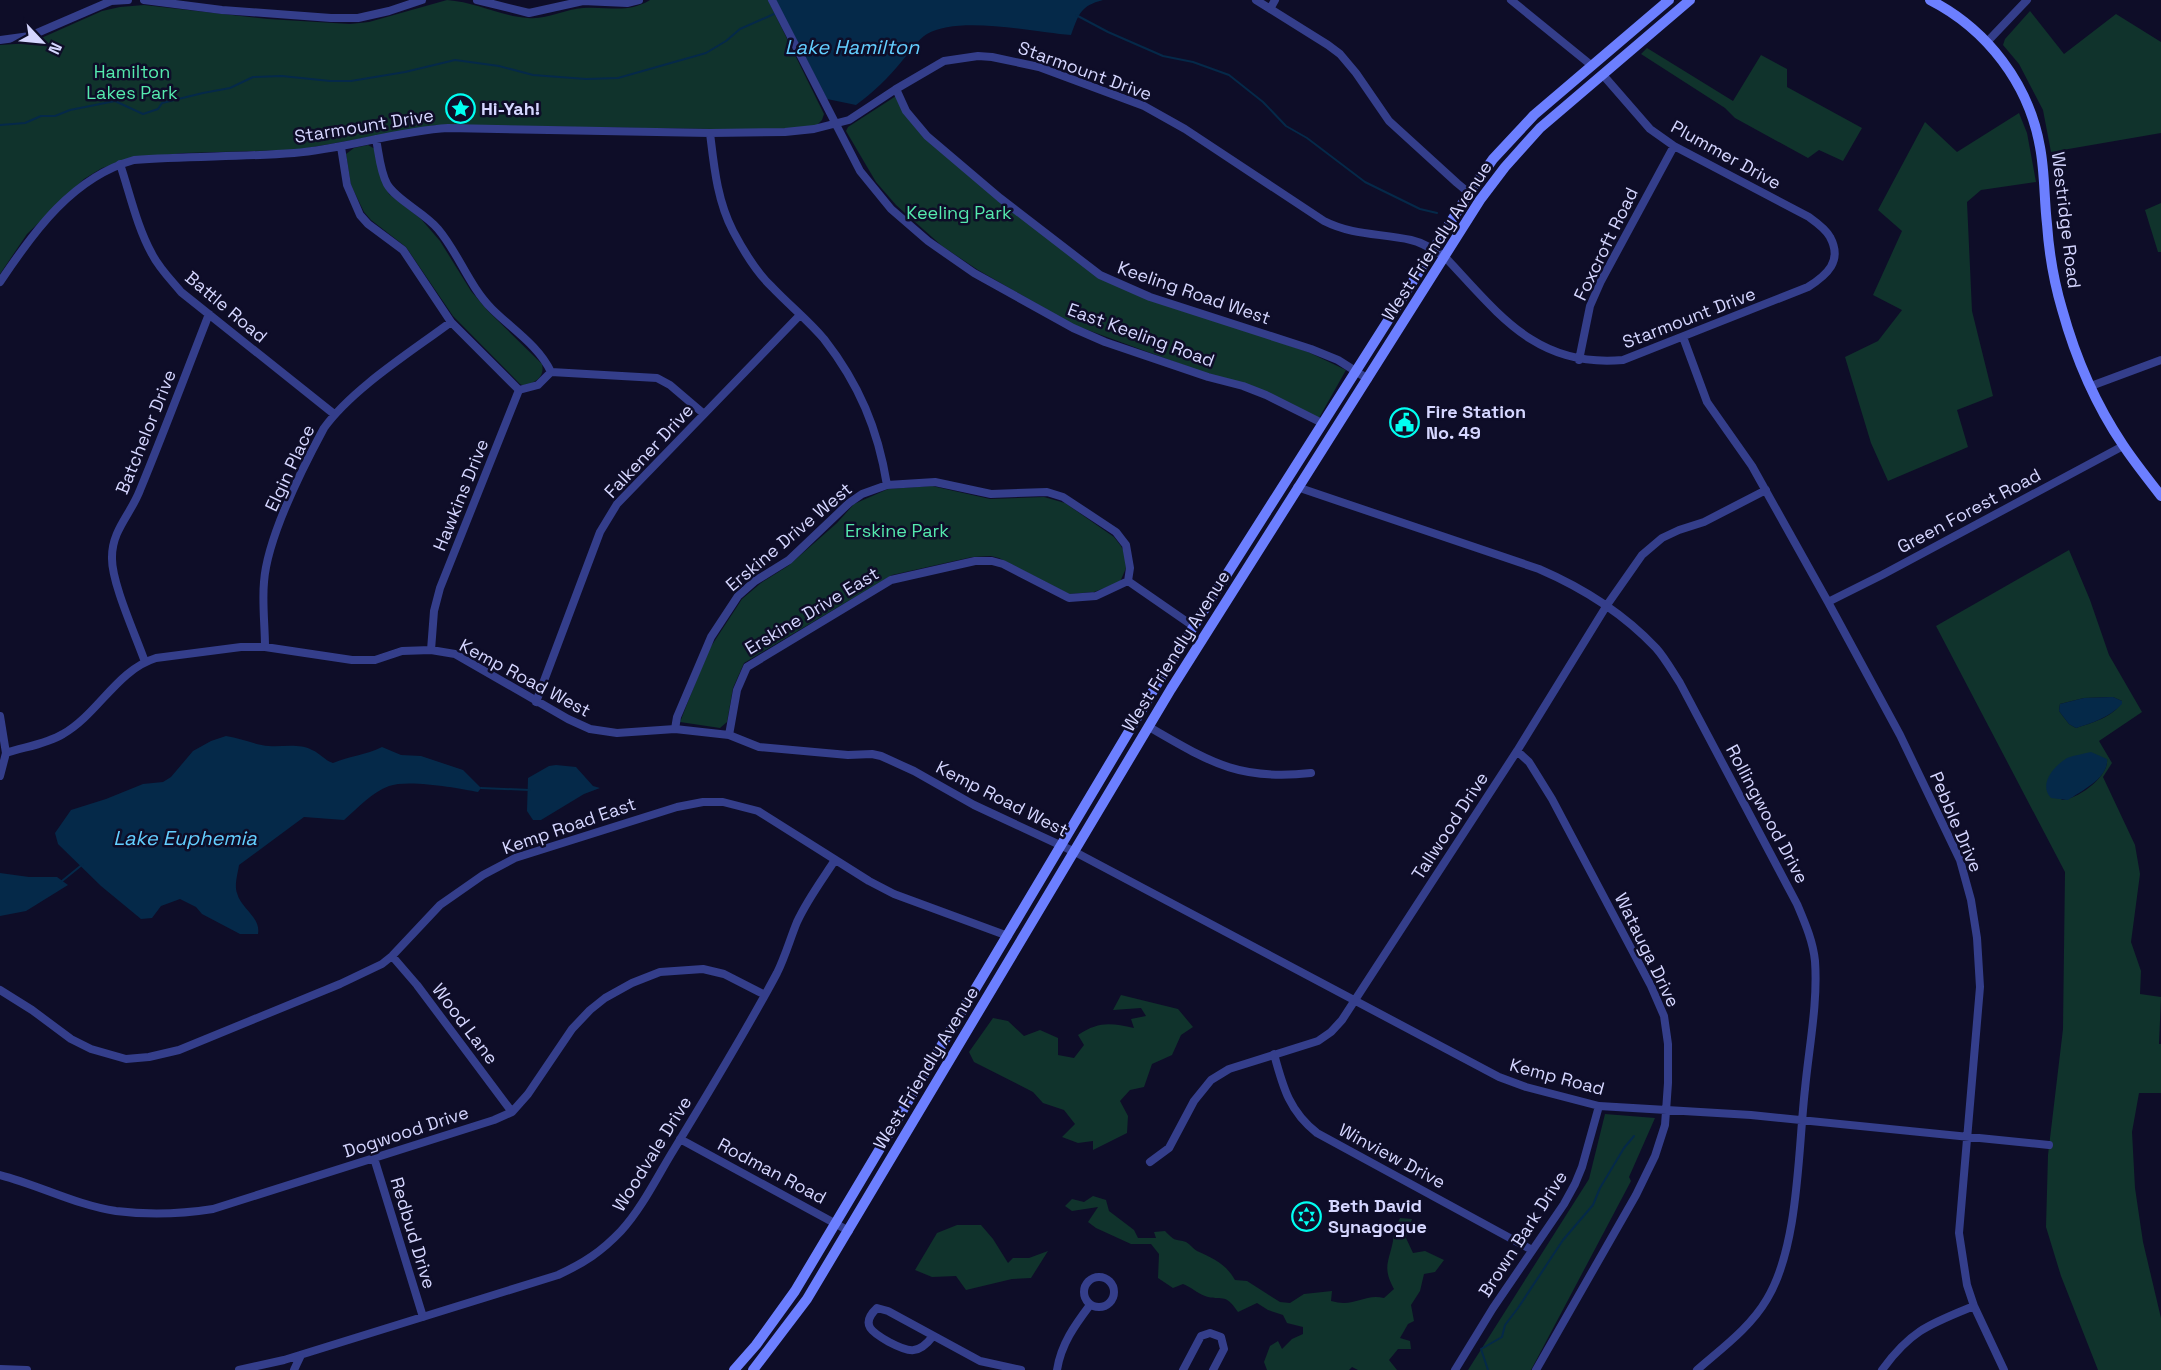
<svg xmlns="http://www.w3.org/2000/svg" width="2161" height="1370" viewBox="0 0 2161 1370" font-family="'Space Grotesk',sans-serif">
<rect width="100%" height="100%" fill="#0e0d28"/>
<path fill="#10332c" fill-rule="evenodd" d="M447,0C475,2 501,16 528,18C546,20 565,9 583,8C608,6 627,14 650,0H768L824,114L822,120L815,127L777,130L437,125L296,150L183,153L133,159L102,168L84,179L27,234L0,274V45L30,43L102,11L120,7L144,5L268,19L350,24L369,22Z
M2030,11L2064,54L2116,14L2161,42V133L2051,152L2043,110L2019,64L2003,45L2005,39Z
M1647,48L1733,101L1761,55L1787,69V87L1862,128L1843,161L1819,150L1808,158L1735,118L1725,108L1641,54Z
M896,96L903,111L1100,279L1308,352L1346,370L1319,418L1208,374L1074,325L978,270L942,246L896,205L876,182L846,131L848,127Z
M2019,113L2027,133L2036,182L1981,190L1967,202L1972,311L1993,396L1957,410L1968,447L1888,481L1871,443L1845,357L1878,341L1902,310L1873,295L1902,231L1878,210L1925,122L1957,152Z
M368,145L375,149L384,184L389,194L421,219L440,241L471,291L488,311L542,364C545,377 536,382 524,386L520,384L453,316L406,247L371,220L364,212L351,185L346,154L354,148Z
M2161,203V252H2158L2145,210Z
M932,486L990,499L1044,497L1065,503L1114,537L1121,546L1125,553L1126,568L1120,582L1094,592L1069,594L999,558L991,556L972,557L892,575L744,663L733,688L727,722L720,728L680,722L708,651L742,599L761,583L788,566L837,523L854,504L888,489Z
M2069,550L2090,600L2109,655L2142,712L2099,741L2112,763L2103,777L2135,845L2140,874L2131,942L2141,971L2140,994L2161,997L2159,1044H2161V1093H2139L2132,1132L2135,1188L2143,1242L2161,1318V1370H2098L2061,1276L2046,1227L2048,1155L2063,1029L2065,872L1936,626ZM2113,697L2122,701C2115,717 2091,723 2076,728L2069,724L2059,711L2060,704L2084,698ZM2107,759C2109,777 2077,800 2061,800Z
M1121,995L1178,1009L1193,1027L1181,1035L1172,1055L1152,1064L1144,1087L1130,1090L1120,1101L1128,1116L1127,1133L1093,1150V1141L1078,1143L1062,1137L1075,1124L1064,1110L1043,1103L1033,1092L974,1062L969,1052L993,1018L1008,1021L1024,1036L1040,1030L1058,1038V1055L1074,1058L1084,1045L1078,1035C1099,1021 1111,1023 1134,1028L1131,1019L1146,1016L1141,1008L1113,1010Z
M1605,1114L1655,1118L1629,1177L1631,1181L1531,1370H1468L1589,1179Z
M1093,1196L1106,1200L1109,1211L1134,1230L1138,1238H1156L1154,1232L1165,1231C1176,1242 1172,1238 1186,1242C1190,1244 1193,1249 1197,1251C1214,1259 1225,1263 1235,1280L1247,1281L1280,1302L1290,1303L1304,1294L1332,1291L1331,1301C1355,1308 1364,1293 1384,1298L1394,1289C1382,1267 1389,1262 1393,1241C1394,1232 1396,1226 1400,1218L1412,1219L1406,1238L1413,1253L1425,1251L1444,1260L1435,1272L1424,1274L1420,1291L1411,1305L1414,1321L1408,1324L1400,1338L1410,1341L1411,1349H1398L1389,1360L1397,1370H1358L1352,1367L1349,1370H1267L1264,1362L1270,1346L1278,1341L1282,1349L1292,1339L1303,1334V1327L1287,1323L1283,1315L1268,1310L1257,1303L1238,1312C1224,1291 1222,1302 1205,1296C1197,1293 1191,1287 1183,1284L1173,1288L1158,1278L1159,1254L1151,1244H1131L1096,1228L1088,1222L1098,1207L1072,1211L1065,1206L1072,1199L1084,1202Z
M957,1225H981L993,1239L1008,1263L1013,1258H1029L1048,1251L1031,1278L1012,1279L966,1290L956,1276L932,1277L915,1270L937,1233Z"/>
<path fill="#052949" d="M776,0H1103C1080,6 1079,14 1071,35C1035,32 958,15 927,34C917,40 909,53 902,61C888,78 874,92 856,105L827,99Z
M2113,697L2122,701V704C2110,717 2092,723 2076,728L2069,724L2059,711L2060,704L2084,698Z
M226,736C241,738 255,745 269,746C283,747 299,743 312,750C320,753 324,760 333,763C349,756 366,755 382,747L401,755L421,756L463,770L481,788L478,792C458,788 408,779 389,786C372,792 358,808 344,820L304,817L239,865C238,873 234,885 237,893C241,909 261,917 258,934H240L202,914L196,907L180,899L161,906L152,918L141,919L101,886L58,844L55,833L71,810L106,799L143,784L163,782L171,777L193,751L211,741Z
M2091,752L2107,759C2109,778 2081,791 2068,800L2051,798C2038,784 2054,766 2067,758C2075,755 2083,754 2091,752Z
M556,765L576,767L593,786L600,788L584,794L541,820H533L527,811L528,778L549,766Z
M0,873L29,877H57L68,885L26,911L0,916Z"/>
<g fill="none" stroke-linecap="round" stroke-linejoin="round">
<path stroke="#052949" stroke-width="2" d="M1076,15L1108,32L1163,56L1193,62L1229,75L1263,102L1286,126L1307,138L1365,182L1420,209L1437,213
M0,125L25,123L41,116H55L70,110L115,101L143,114L158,109L162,103L203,93L230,88L253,77L282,76L330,81H351L405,72L455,60L499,66L533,75L586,79L618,78L706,53L726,41L740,29L774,14
M481,788L530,790
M62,881L83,864
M1488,1370L1481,1349L1502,1337L1505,1325L1518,1308L1563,1240L1593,1205L1600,1188L1624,1148L1634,1136"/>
<path stroke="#343e8b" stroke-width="8" d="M144,0L222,10L331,18H358L389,11L422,0
M477,0L529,13L583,1L627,3L639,0
M772,0L860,171L891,209L928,241L974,273L1073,328L1105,342L1208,377L1243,386L1266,395L1322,423
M1256,0L1328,45L1340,54L1356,73L1389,121L1457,183L1469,193
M1511,0L1591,65
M1270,9L1275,0
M0,40L30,36L111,1L128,0
M1987,42L2027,0
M896,89L906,111L927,136L1000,198L1100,275L1150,297L1311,349L1338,360L1368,379
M710,133C714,166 717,200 733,231C743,250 756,272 772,287C789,305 808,320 824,339C859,384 878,429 887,485
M376,139C379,154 380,171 387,184C396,200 425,213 438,229C459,254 469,286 492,309C512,329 539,346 551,372
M341,147L347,185L360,215L368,224L403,250L451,322L519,390
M120,164C130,194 137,227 152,254C159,268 171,280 181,292L334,414
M0,282C34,231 73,177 134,160C188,156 241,157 294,153C346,149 396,131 448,128L710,133L785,132L814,129L849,120L896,89L944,61L978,56L992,57L1039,67L1144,106L1185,129L1324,221C1354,236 1380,233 1411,240C1424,243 1434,250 1445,257C1499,314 1536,368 1623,360L1808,287C1827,275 1843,261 1830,237C1826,229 1816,222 1809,217L1674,146L1650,129L1603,75
M1683,337L1707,402L1752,466L1828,602L1900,735L1960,860L1971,900L1977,938L1980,987L1959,1233L1967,1285L1974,1306L2004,1370
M1579,360L1590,306L1601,281L1674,146
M551,372L657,378L670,385L704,414
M2091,386L2161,360
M519,390L538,385L551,372
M1297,487L1539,569C1583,588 1623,613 1656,648C1665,658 1672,671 1680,683L1797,904C1805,923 1813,941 1815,961C1818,1003 1809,1047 1805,1089C1798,1150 1799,1246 1767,1299C1750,1328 1722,1348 1697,1370
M1128,581L1193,626
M1828,602L1882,575L2123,446
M265,647C265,626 262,603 264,582C267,539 303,467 324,428C353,388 411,352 451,322
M431,650L434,611L440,588L519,390
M145,662C136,636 111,582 112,557C112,530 131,514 140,490C164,432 186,373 209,314
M536,702L600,532L617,504L800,315
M0,716L6,753L0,776
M1149,727C1210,762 1238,781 1311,773
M675,729L677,717L711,637L738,596L755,581L789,560L849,503L862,494L887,485L935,482L991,494L1047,492L1063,497L1116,532L1126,545L1130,568L1128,581
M729,735L737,690L747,667L891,580L975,561H992L1003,564L1069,598L1096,596L1128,581
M1517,751L1529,762L1552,799L1651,986L1664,1016L1668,1044V1083L1665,1125L1655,1156L1636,1195L1536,1370
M6,753C24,747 47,744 63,734C98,714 117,670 156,658L241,647H265L352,660H375L402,651L431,650L455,654L568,719L590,729L617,733L675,729L729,735L759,747L848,755L872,754L881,756L914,771L974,805L1075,852L1499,1077L1526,1087L1599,1106L1751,1115L2049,1145
M392,956L417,985L512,1112
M0,990L32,1010L71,1039L91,1049L126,1059L149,1057L179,1050L340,984L382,964L392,956L440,905L483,875L515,858L677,807L703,802H723L758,811L869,881L894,894L1008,936
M1274,1054C1283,1087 1289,1111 1317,1133L1532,1250
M680,1139L849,1231
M374,1158L423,1317
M1150,1162L1169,1148L1194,1101L1211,1080L1229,1069L1318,1041L1331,1032L1342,1020L1517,751L1607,605L1642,555L1662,538L1679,530L1704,522L1766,490
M0,1175C39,1185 76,1205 116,1211C148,1215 181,1214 213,1209L494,1120L512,1112L528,1094L572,1029L590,1010L605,998L632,983L660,972L703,969L724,974L765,995
M1084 1292a15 15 0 1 1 30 0a15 15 0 1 1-30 0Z
M933,1336C918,1356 908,1352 889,1342C873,1333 859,1325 877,1308L888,1311L980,1361L1021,1370
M0,1369L27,1370
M239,1370L284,1360L558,1275C584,1263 601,1252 621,1231C642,1208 657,1177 673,1151C709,1092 745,1033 777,973C785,957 790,939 797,922C807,900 822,880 835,860
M294,1370L301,1355
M1057,1370C1061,1344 1075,1325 1090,1305
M1183,1370L1201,1336L1210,1333L1221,1337L1224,1349L1213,1370
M1455,1370L1493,1308L1564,1204L1575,1184L1582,1167L1599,1106
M1882,1370C1911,1330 1930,1324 1974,1306"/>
<path stroke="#6c7fff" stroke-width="10" d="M1930,0C1987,29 2029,84 2040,147C2045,173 2044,199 2047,224C2049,253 2054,282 2062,309C2075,356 2096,405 2123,445C2135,463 2148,479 2161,496
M734,1370L756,1345L795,1291L1159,681L1469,193L1493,159L1534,115L1669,0
M753,1370L807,1299L1171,689L1480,200L1505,167L1540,128L1690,0"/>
</g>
<defs>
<symbol id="sight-ring" viewBox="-11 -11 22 22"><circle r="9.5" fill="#0e0d28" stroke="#01fff1" stroke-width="1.5"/><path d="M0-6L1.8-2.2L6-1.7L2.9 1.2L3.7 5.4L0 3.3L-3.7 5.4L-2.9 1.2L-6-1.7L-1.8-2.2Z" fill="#01fff1"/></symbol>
<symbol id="civic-ring" viewBox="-11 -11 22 22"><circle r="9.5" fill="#0e0d28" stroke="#01fff1" stroke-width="1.5"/><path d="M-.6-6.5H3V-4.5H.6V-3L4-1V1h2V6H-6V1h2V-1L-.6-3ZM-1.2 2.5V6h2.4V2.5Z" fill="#01fff1"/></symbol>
<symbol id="synagogue-ring" viewBox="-11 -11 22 22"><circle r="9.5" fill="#0e0d28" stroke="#01fff1" stroke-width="1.5"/><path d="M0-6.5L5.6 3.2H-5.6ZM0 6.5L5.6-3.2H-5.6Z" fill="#01fff1"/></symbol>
</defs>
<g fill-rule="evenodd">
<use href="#sight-ring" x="444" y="92" width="33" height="33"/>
<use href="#civic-ring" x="1388" y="406" width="33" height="33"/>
<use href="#synagogue-ring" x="1290" y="1200" width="33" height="33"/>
</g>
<g text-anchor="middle" stroke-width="5" stroke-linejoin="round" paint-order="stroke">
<g font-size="18" fill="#d5d6ff" stroke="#0e0d28">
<text transform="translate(1085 71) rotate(20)" y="6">Starmount Drive</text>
<text transform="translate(364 126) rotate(-9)" y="6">Starmount Drive</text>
<text transform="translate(1726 155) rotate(29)" y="6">Plummer Drive</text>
<text transform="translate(2066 220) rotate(83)" y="6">Westridge Road</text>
<text transform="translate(1437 241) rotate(-57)" y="6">West Friendly Avenue</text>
<text transform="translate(1606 244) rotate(-64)" y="6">Foxcroft Road</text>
<text transform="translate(1194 293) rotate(19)" y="6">Keeling Road West</text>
<text transform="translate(226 307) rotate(40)" y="6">Battle Road</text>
<text transform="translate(1689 318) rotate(-21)" y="6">Starmount Drive</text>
<text transform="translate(1141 335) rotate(20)" y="6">East Keeling Road</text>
<text transform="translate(146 432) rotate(-68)" y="6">Batchelor Drive</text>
<text transform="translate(649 451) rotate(-47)" y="6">Falkener Drive</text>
<text transform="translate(290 468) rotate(-65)" y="6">Elgin Place</text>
<text transform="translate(461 495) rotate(-68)" y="6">Hawkins Drive</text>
<text transform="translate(1969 511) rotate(-28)" y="6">Green Forest Road</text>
<text transform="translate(789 537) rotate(-40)" y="6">Erskine Drive West</text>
<text transform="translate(812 611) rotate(-31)" y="6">Erskine Drive East</text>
<text transform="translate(1176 651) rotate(-58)" y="6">West Friendly Avenue</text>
<text transform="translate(525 678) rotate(28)" y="6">Kemp Road West</text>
<text transform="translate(1002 799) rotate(27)" y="6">Kemp Road West</text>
<text transform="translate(1767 814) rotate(62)" y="6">Rollingwood Drive</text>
<text transform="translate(1956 822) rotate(67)" y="6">Pebble Drive</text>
<text transform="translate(569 826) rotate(-19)" y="6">Kemp Road East</text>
<text transform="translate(1450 826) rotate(-57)" y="6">Tallwood Drive</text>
<text transform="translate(1647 950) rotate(64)" y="6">Watauga Drive</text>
<text transform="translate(465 1024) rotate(53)" y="6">Wood Lane</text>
<text transform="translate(926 1068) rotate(-59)" y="6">West Friendly Avenue</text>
<text transform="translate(1557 1077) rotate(15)" y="6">Kemp Road</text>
<text transform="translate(406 1132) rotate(-18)" y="6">Dogwood Drive</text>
<text transform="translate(652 1154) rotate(-58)" y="6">Woodvale Drive</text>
<text transform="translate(1392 1156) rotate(28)" y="6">Winview Drive</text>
<text transform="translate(772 1171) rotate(28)" y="6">Rodman Road</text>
<text transform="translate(413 1233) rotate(73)" y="6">Redbud Drive</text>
<text transform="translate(1523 1234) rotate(-57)" y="6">Brown Bark Drive</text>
</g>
<g font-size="18" fill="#55eaae" stroke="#0e0d28">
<text x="132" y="78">Hamilton<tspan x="132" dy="21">Lakes Park</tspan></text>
<text x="959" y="219">Keeling Park</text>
<text x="897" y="537">Erskine Park</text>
</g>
<g font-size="18" font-weight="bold" fill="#d5d6ff" stroke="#0e0d28" text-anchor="start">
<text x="481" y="115">Hi-Yah!</text>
<text x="1426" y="418">Fire Station<tspan x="1426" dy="21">No. 49</tspan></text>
<text x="1328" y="1212">Beth David<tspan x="1328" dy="21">Synagogue</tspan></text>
</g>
<g font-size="20" font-style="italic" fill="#63cfff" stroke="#0e0d28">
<text x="852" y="54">Lake Hamilton</text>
<text x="185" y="845">Lake Euphemia</text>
</g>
</g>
<g transform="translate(42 42) rotate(116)" stroke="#0e0d28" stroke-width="4.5" paint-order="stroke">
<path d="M0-4.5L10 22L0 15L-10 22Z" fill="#d5d6ff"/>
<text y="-9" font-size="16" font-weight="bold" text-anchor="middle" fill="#d5d6ff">N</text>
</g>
</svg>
